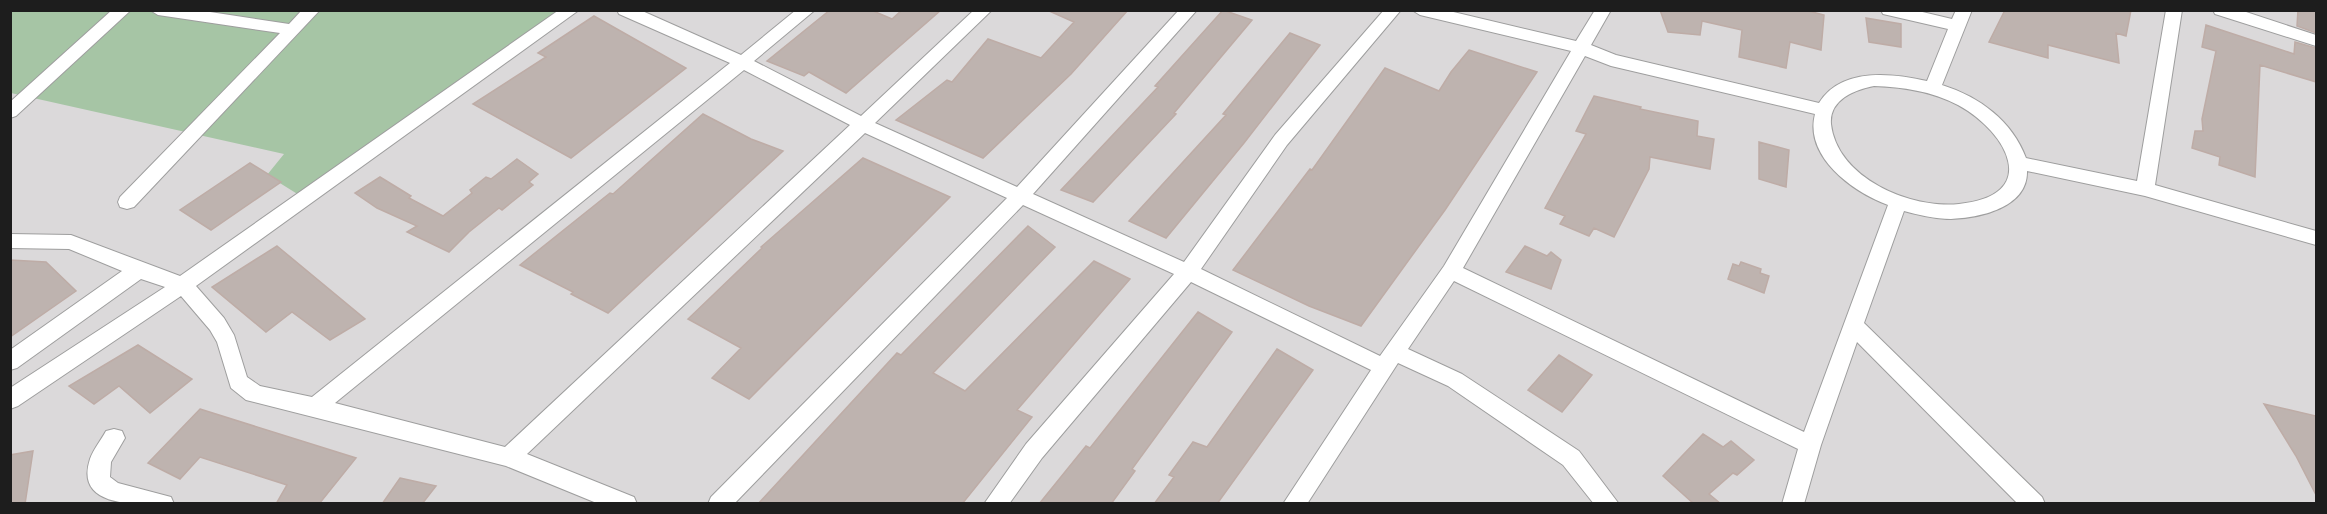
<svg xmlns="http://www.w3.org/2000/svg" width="2327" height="514" viewBox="0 0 2327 514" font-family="'Noto Sans',sans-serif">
<rect width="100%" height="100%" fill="#ede8e3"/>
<path fill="#dbd9da" d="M11,11H2316V503H11Z"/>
<path fill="#a6c5a5" d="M11,11H562L299,195L267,175L284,154L11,93Z"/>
<path fill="#beb3af" stroke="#beaca6" stroke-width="1.5" d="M830,10H871L892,19L902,10H941L846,93L809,72L804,76L767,61Z
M1047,10H1128L1071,74L983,158L896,120L947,80L952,82L988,39L1041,58L1074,22Z
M1223,10L1252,20L1174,113L1176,114L1093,202L1061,190L1158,87L1155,86Z
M1660,10H1805L1824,15L1821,50L1790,42L1786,68L1739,57L1742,30L1702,21L1700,35L1668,32Z
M2005,10H2131L2126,36L2116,33L2119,63L2048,45V58L1989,42Z
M2298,10H2316V33L2297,26Z
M594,16L686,68L571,158L473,104L546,57L538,53Z
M1866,18L1901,24V47L1869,42Z
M2206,25L2294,54L2295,42L2316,48V82L2260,65L2255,177L2219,165L2220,157L2192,148L2195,131H2203L2202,119L2216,51L2202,47Z
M1290,33L1320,45L1244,143L1166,238L1129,221L1226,115L1223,114Z
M1469,50L1537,72L1445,210L1361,326L1309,306L1233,270L1310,169L1312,170L1385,68L1439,91L1451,72Z
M1594,96L1641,107L1640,109L1698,121L1697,136L1714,139L1710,169L1650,157L1649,169L1614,237L1594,228L1589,236L1560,224L1565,216L1545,208L1586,134L1576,131Z
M703,114L751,139L783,151L608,313L571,294L573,292L520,265L610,193L613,194Z
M1759,142L1789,150L1786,187L1759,179Z
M863,158L950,197L749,399L712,378L741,348L688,319L762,248L761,247Z
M517,159L538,174L529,182L533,185L502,210L499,208L469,232L449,252L407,232L417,226L377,208L355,193L380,177L411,196L409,198L443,216L472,193L470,190L486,177L491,179Z
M250,163L281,182L211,230L180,210Z
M1028,226L1055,247L933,373L965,391L1094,261L1130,279L1017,410L1032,417L962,504H758L897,353L901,355Z
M277,246L365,319L330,340L292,312L266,332L212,287Z
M1525,246L1547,256L1551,252L1561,260L1551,289L1506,272Z
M10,260L46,262L76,291L10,337Z
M1741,262L1761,269L1760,273L1769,276L1764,293L1728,279L1733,264L1739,266Z
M1198,312L1232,332L1132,469L1135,471L1111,504H1039L1086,446L1090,448Z
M138,345L192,379L150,413L119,386L94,404L69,386Z
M1277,349L1313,370L1217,504H1154L1174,477L1169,475L1193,442L1207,447Z
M1559,355L1592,375L1562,412L1528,390Z
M2264,404L2316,416V495L2296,456Z
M200,409L356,458L319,504H276L287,485L200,457L180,479L148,463Z
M1703,434L1723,447L1731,441L1754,460L1737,475L1733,473L1709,494L1721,504H1694L1663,476Z
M33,451L25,504H10V455Z
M400,478L436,486L422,504H382Z"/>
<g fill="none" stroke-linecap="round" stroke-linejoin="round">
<defs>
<path id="minor" d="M112,10H131L16,116L10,118V102Z
M150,10H197L289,24L302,10H320L134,207L127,209L120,207L118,202L120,197L280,33L158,15Z
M559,10H579L196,286L224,318L234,335L247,377L260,386L312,397L730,63L619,14L617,10H640L741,55L796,10H815L754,61L861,116L974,10H992L875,123L1017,187L1179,10H1197L1033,194L1184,262L1275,135L1384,10H1401L1287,145L1201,269L1380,356L1444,266L1571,51L1420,15L1412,10H1445L1576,41L1595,10H1611L1591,45L1616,55L1819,103C1841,67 1892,73 1927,81L1948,29L1883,14L1881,10H1914L1952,19L1956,10H1972L1942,85C1980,97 2012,121 2026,158L2137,181L2166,10H2182L2155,185L2316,231V245L2145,196L2027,171C2028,208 1979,218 1951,219C1935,219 1919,215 1904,211L1864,323L2042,497L2045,504H2018L1857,342L1821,445L1804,504H1782L1798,449L1454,281L1408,349L1462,374L1579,451L1619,504H1594L1563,465L1448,386L1398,363L1307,504H1283L1371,370L1191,282L1042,458L1009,504H984L1026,444L1174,274L1023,205L734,504H708L711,497L1007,198L865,133L527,454L634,497L637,504H599L506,466L246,400L231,388L217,342L210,330L181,296L18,406L10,409V388L165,287L141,279L17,368L10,370V350L122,271L69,249L10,248V234L71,235L180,276ZM1585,56L1611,66L1815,114C1804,157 1853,192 1888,205L1804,432L1463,268ZM744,70L850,125L505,447L335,403ZM1874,86C1903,87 1931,91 1958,105C2009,133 2041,196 1959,204C1910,209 1837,178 1831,124C1829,100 1854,90 1874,86Z
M2213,10H2240L2316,35V46L2215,14Z
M114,429L122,431L125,438L111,462L110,477L118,483L171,497L174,504C145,504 73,511 90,459C93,450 101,440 106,431Z"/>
</defs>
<use href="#minor" stroke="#9e9e9e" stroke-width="2"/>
<use href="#minor" fill="#fff" fill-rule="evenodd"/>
</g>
<rect width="2327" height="514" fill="none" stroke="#1d1d1d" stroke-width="24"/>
</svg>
